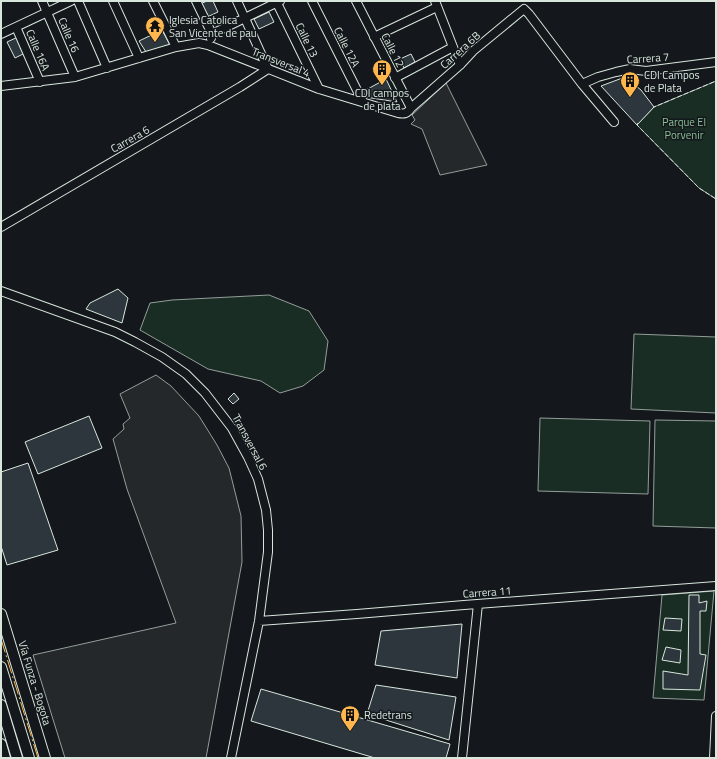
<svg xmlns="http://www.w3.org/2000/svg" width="717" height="759" viewBox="0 0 717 759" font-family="'Titillium Web',sans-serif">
<rect width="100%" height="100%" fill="#14181c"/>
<path fill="#1a2d24" stroke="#939e99" d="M716,81V199L699,188L637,125L654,107Z
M269,295L309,311L328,341L324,370L303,386L280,393L261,381L208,369L140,330L150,303L172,300Z
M634,334L716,337V413L631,409Z
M540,418L650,421L648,494L538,491Z
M655,420L716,421V528L653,526Z
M714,591L704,700L653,698L662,595Z"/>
<path fill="#24282b" stroke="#939e99" d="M446,83L487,165L440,175L422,129L411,124L415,120L412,115Z
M156,375L171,386L199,416L217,445L229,468L241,516L242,562L206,758H65L33,655L176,623L127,489L113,439L124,429L123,424L130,418L120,394Z"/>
<path fill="#2c363c" stroke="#d8e6dc" d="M207,1H213L218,12L207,17L200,4Z
M269,12L274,22L259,29L254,19Z
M162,30L170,45L146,52L139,41Z
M18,37L25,53L15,58L7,42Z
M411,54L415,62L404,68L400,59Z
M625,77L641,90L654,107L637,125L601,86Z
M386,79L397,102L365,97L362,92Z
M118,289L128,298L122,323L86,309L90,303Z
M234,393L239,399L233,404L228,399Z
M89,416L102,448L38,474L25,442Z
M28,463L58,550L7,565L1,546V472Z
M689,595H699V603L707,601L706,611H700V654L706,655L700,690L663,689V671L688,675Z
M665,618L682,619L681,631L663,630Z
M462,624L457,678L375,665L381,631Z
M666,647L681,650L680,663L662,660Z
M376,685L456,697L449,740L367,714Z
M261,689L450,744L446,758H375L251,721Z"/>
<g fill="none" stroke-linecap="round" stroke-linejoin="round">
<defs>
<path id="minor" d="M42,1L75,77
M78,1L107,68
M113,1L139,58
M153,1L176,47
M196,1L212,34L211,38
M237,1L268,69
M276,1L319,89
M312,1L363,102
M356,1L411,108
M435,1L460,65
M16,27L40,82
M1,34L71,1
M212,34L280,1
M374,37L437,7
M395,78L453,47
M582,84L598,77L616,72L630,69L646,71L716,62
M1,86L75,77L176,47L199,43L208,45L319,89L398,113C404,114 407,114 411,108L460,65L473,51L524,9L529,14L582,84L614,122
M1,227L240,87L268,69
M1,291L115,332L135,342L162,357L186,374L205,393L232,428L248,457L258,479L266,510L268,530V552L259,621L231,758
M259,621L357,614L464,605L716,586
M462,758L478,604
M714,758L716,716"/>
<path id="major" d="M1,614L45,758
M1,667L29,758
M1,705L17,758
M1,744L5,758"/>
</defs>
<use href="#minor" stroke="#d8e6dc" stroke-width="10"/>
<use href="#major" stroke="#d8e6dc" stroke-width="12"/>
<use href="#minor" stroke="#14181c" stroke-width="8"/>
<use href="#major" stroke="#14181c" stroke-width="10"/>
<path stroke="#d8e6dc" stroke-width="1" stroke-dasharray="5 2" stroke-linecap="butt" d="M652,109L654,107L716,81
M638,123L637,125L699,188L716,199"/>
<path stroke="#ffb74d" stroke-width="1" stroke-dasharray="14 3 2 3" stroke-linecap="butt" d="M1,639L38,758"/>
</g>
<defs>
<symbol id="temple-pin" viewBox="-11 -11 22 30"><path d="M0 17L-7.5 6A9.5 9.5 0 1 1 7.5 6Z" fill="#ffb74d" stroke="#14181c"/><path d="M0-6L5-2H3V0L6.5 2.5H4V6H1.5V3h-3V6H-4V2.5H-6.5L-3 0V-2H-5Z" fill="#111"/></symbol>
<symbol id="building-pin" viewBox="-11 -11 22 30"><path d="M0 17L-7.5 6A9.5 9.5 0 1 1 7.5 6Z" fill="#ffb74d" stroke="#14181c"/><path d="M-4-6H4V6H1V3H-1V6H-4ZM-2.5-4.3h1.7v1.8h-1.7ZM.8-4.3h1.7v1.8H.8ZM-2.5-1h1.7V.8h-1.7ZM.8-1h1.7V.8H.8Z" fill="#111"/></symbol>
</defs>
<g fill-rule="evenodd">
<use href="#temple-pin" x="144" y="15" width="22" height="30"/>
<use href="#building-pin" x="371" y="58" width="22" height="30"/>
<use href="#building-pin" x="619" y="70" width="22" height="30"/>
<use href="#building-pin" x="339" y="704" width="22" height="30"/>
</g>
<g text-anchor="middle" stroke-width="3" stroke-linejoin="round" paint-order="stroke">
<g font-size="11" fill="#d8e6dc" stroke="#14181c" text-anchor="start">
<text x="169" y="24">Iglesia Catolica<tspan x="169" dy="13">San Vicente de pau</tspan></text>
<text x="644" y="79">CDI Campos<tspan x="644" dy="13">de Plata</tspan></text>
<text x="382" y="97" text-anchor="middle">CDI campos<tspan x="382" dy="13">de plata</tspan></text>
<text x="364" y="719">Redetrans</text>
</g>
<g font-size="11" fill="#d8e6dc" stroke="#14181c">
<text transform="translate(69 35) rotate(67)" y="4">Calle 16</text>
<text transform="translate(307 40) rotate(64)" y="4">Calle 13</text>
<text transform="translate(347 47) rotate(63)" y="4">Calle 12A</text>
<text transform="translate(38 50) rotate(67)" y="4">Calle 16A</text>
<text transform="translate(393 50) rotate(63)" y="4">Calle 12</text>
<text transform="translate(460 50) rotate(-42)" y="4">Carrera 6B</text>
<text transform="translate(648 58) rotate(-4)" y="4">Carrera 7</text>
<text transform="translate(281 62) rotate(22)" y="4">Transversal 4</text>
<text transform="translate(130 139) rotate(-30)" y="4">Carrera 6</text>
<text transform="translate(250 442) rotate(62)" y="4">Transversal 6</text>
<text transform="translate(487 592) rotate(-4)" y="4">Carrera 11</text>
<text transform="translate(35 683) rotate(73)" y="4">Vía Funza - Bogota</text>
</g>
<g font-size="11" fill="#8ac095" stroke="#14181c">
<text x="684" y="126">Parque El<tspan x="684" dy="13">Porvenir</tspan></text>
</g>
</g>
<rect width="717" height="759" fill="none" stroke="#d8e6dc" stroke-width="4"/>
</svg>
